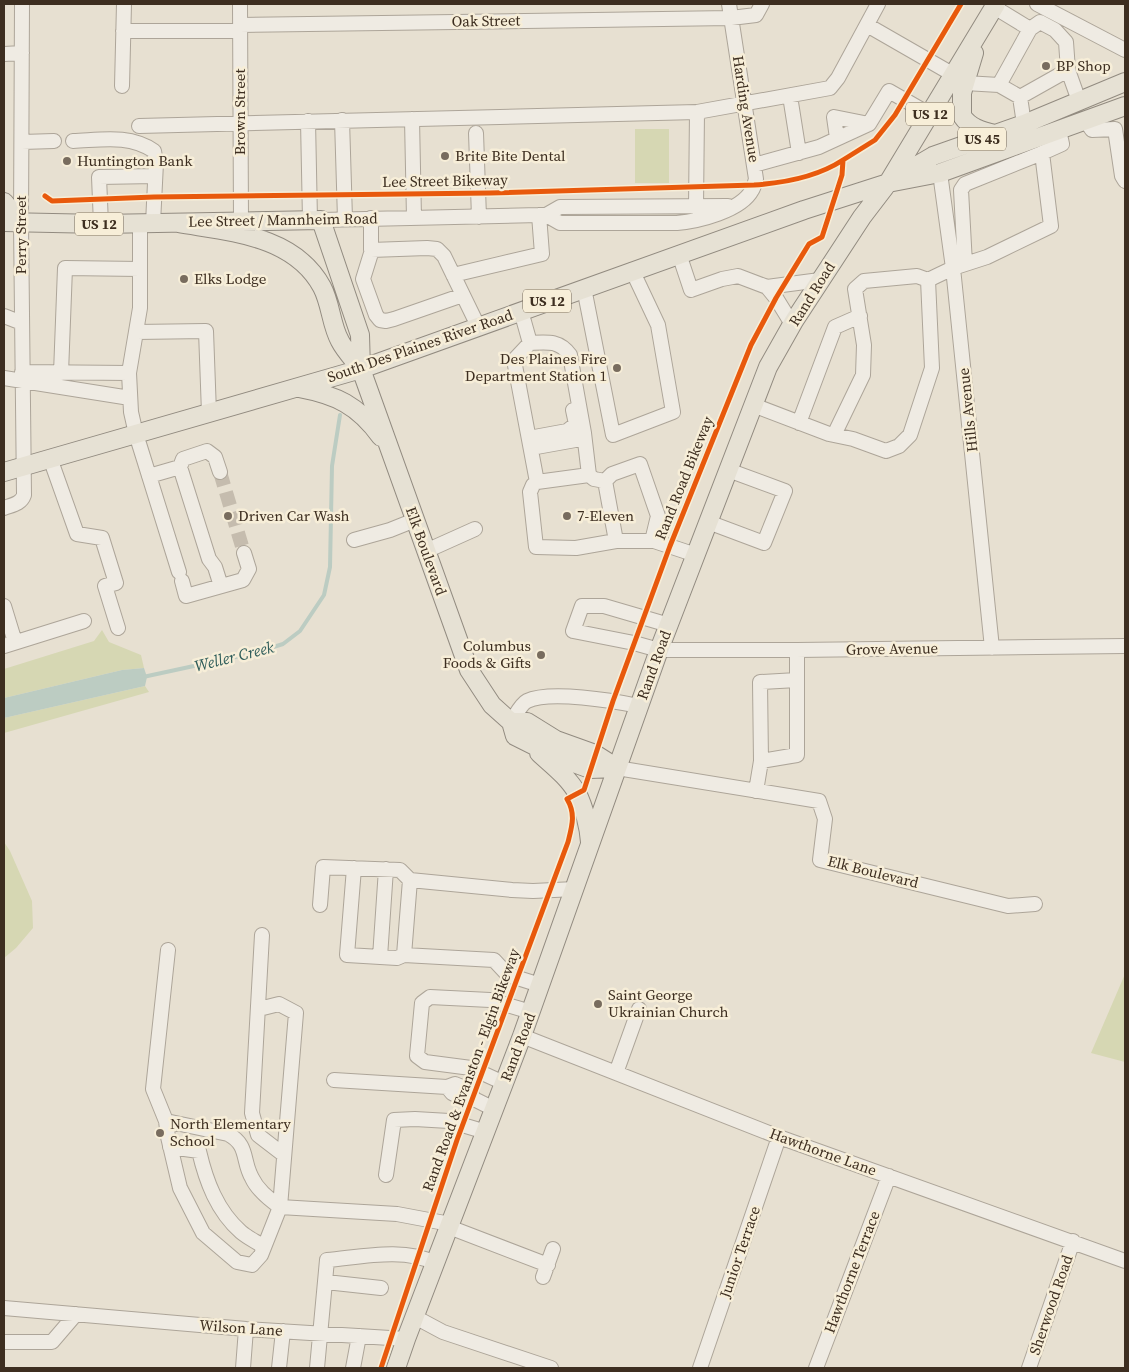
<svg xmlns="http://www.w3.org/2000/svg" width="1129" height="1372" viewBox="0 0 1129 1372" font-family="'Source Serif 4',serif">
<rect width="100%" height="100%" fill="#e7e0d1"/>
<path fill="#d6d7b3" d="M635,129H669V183H635Z
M102,630L109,642L141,655L144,668L122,670L4,698V669L94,641Z
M145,686L149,692L4,733V718Z
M4,842L10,851L32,901L33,928L16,948L4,958Z
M1125,974V1062L1091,1053Z"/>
<path fill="#bcccc2" d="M144,668L147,677L145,686L4,718V698L122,670Z"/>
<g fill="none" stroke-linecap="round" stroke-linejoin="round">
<path stroke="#bcccc2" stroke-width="4" d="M143,677L254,653L283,644L300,631L324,595L330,567L332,466L340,415"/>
<path stroke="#c5bcae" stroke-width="14" stroke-dasharray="14 7" stroke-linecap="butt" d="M220,472L244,553"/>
<defs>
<path id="minor" d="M240,4L241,221
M1037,4L1125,50
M994,7L1030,29L999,85L1020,97L1068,70L1079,101
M240,25L731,18L756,15L762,4
M867,25L954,75
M1030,29L1040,22L1055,30L1066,42L1068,70
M123,31H240
M4,54L22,53
M965,83L999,85
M122,86L124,4
M790,96L799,153
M1020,97L1024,124
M412,119L414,218
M342,120L345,219
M1085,120L1092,130L1115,129L1122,176L1125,181
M308,121L310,220
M139,126L697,112L830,88L838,78L878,4
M476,133L479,217
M837,138L834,117L869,124
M73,141C101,140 129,134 154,151L156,163L153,223
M22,142L54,141
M754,165L819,147L869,124L889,91L929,114
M940,173L953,268L992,648
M696,207L697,112
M546,215L560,207L728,206
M371,218V250L427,248L437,249L444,256L478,326
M321,220L539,215H546L560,223H677C698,221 741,211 752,190C754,187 755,182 756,179L729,4
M101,224L99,177L155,176
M372,250L363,279L376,315L380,320L386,321L394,319L463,295
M679,254L691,290L722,279L738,276L767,287L820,280
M965,264L961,190L965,184L1042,153
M453,275L542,254L539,215
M767,287L776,298L792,324
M584,288L613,435L673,412L658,325L632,270
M521,311L530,343
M4,316L22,323
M136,332L206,331L209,413
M22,372L129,373L131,412L136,434L179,572
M61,373L65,268L140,269
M129,373L140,308V223
M4,378L130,398
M753,405L829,434L853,439L886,451L899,446L910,435L932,368L928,280L953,268L987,257L1051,226L1042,153L1062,144L1059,130
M799,423L835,327L860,316
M834,435L863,375L864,345L855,289L864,281L917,276L928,280
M529,438L567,431L576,424L573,410
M531,448L581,439L584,433
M50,458L77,534L102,538L116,583L105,586L118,628
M180,467L183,459L207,451L215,457L220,472
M149,476L180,467L209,559L215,567L221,586
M605,481L612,474L640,464L658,516L652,541
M537,482L514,360L530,343C547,342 559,340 570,355L584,433L589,475L594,479L605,481L616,541L576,548L536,547L530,492L533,485L537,482L589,475
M4,508C12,505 21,504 24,495L21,223L22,4
M708,522L764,543L785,491L728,470
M354,540L390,530L415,520
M616,541H654L696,555
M426,551L475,529
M182,581L186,596L243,580L249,569L244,553
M4,606L15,642
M669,625L604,606H582L573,631L634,643L659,650H797L1125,646
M4,646L84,621
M511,722C515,716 521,704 527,701C550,690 614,701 639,706
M761,761L760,682L797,680
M617,768L819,801L825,819L820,860L1008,906L1035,904
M756,791L761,761L797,755V650
M354,868L347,955L397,958L404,955L494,960L508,975L540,985
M320,905L323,867L400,870L410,880
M262,935L252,1113L258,1135L284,1155
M168,950L153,1089L166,1121L168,1137L180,1188L203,1233L237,1262L252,1265L261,1255L280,1207L296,1013L279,1004L259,1009
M404,955L410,880L512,890L533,891L575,889
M380,957L386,869
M522,1036L779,1137L1125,1261
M616,1073L639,1009
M334,1080L447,1087L455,1084L469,1090L474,1099
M504,1083L471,1068L425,1062L417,1056L422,1003L430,997L490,1000L531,1012
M447,1087L452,1093L466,1100L474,1099L494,1109
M166,1121L228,1134C249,1145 242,1161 252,1178C257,1189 270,1200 280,1207L397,1214L450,1224
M170,1147L199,1151C206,1181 217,1211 241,1232C248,1238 257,1242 264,1247
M386,1175L394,1120L415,1119L449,1121L486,1132
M449,1227L548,1265
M543,1277L553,1249
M326,1282L381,1288
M4,1308L246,1329L406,1339
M415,1317L443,1332L551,1368
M4,1342H52L76,1314
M243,1368L246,1329
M279,1368L283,1331
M317,1368L327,1260C361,1257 404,1247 435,1263
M353,1368L359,1336
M700,1368L779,1137
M816,1368L889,1176
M1029,1368L1073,1241"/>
<path id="major" d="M974,53L962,93V116C970,128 982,131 995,134
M899,176L933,156L1024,124L1125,82
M4,202L21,223
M4,222L101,224L321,220L360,335L361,369
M178,223C229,232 294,235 322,287C331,304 331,325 340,341C345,351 354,360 361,369L469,670L492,705L511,722L515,736L555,756L590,769L617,768
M299,388C336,395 358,405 381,437
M4,472L361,369L804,210L888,183L940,173L1125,106
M511,722H527L556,740L595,754L617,768
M539,753C552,765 568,777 577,793C584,807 589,827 590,842
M396,1368L406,1339L522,1036L659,650L768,367L794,321L862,217L888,183L996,4"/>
</defs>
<use href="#minor" stroke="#ada599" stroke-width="16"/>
<use href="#major" stroke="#928b80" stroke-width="20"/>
<use href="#minor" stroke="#efebe3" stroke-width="14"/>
<use href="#major" stroke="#e6e1d4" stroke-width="18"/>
<defs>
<path id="cycleway" d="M45,196L52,201L154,197L490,193L754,185C784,183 817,177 843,160
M381,1368L457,1140L568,842C572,826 576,814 567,799L584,790L613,701L670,546L751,345L776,298L809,244L822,237L842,175L843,160L875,140L895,115L961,4"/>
</defs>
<use href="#cycleway" stroke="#f7eed8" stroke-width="8"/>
<use href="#cycleway" stroke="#e8590c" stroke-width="5"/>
</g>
<g fill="#786c5e" stroke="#f7eed8" stroke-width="2">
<circle cx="1046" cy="66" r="5"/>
<circle cx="445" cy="156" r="5"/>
<circle cx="67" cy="161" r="5"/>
<circle cx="184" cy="279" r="5"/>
<circle cx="617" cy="368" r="5"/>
<circle cx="228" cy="516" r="5"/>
<circle cx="567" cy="516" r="5"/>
<circle cx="541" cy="655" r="5"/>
<circle cx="598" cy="1004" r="5"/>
<circle cx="160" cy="1133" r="5"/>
</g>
<g text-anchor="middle" stroke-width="5" stroke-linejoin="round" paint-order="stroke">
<g fill="#f7eed8" stroke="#756857" stroke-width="1">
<rect x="906" y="102.5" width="48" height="23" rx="4"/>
<rect x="958" y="127.5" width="48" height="23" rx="4"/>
<rect x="75" y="212.5" width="48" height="23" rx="4"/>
<rect x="523" y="289.5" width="48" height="23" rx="4"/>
</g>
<g font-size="14" font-weight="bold" fill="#3d2e20">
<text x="930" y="119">US 12</text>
<text x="982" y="144">US 45</text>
<text x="99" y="229">US 12</text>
<text x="547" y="306">US 12</text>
</g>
<g font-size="15" fill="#3d2e20" stroke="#f7eed8">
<text transform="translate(486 21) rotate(-1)" y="5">Oak Street</text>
<text transform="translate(746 109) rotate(81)" y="5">Harding Avenue</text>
<text transform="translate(240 112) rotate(-90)" y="5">Brown Street</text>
<text transform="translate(445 181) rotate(-1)" y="5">Lee Street Bikeway</text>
<text transform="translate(283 220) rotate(-1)" y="5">Lee Street / Mannheim Road</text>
<text transform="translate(21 235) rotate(-90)" y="5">Perry Street</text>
<text transform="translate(812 294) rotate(-58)" y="5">Rand Road</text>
<text transform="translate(420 346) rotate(-19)" y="5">South Des Plaines River Road</text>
<text transform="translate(968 410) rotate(-96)" y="5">Hills Avenue</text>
<text transform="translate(684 478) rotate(-68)" y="5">Rand Road Bikeway</text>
<text transform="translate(426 551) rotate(70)" y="5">Elk Boulevard</text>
<text transform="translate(892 649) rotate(-1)" y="5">Grove Avenue</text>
<text transform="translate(654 665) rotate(-70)" y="5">Rand Road</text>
<text transform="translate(873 872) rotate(14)" y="5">Elk Boulevard</text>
<text transform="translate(518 1047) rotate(-69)" y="5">Rand Road</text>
<text transform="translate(471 1070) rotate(-70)" y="5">Rand Road &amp; Evanston - Elgin Bikeway</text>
<text transform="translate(823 1152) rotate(20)" y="5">Hawthorne Lane</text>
<text transform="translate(740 1252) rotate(-71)" y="5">Junior Terrace</text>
<text transform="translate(852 1272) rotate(-69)" y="5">Hawthorne Terrace</text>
<text transform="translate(1051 1305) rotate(-71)" y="5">Sherwood Road</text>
<text transform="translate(241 1328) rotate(4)" y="5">Wilson Lane</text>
</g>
<g font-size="15" fill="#3d2e20" stroke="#f7eed8" text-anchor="start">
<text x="1056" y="71">BP Shop</text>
<text x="455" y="161">Brite Bite Dental</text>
<text x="77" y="166">Huntington Bank</text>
<text x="194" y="284">Elks Lodge</text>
<text x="607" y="364" text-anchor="end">Des Plaines Fire<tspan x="607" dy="17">Department Station 1</tspan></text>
<text x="238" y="521">Driven Car Wash</text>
<text x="577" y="521">7-Eleven</text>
<text x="531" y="651" text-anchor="end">Columbus<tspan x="531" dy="17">Foods &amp; Gifts</tspan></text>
<text x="608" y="1000">Saint George<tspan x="608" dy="17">Ukrainian Church</tspan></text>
<text x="170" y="1129">North Elementary<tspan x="170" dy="17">School</tspan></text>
</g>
<g font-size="16" font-style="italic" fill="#2f5d5a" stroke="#f7eed8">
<text transform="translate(234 656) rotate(-14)" y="6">Weller Creek</text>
</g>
</g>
<rect width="1129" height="1372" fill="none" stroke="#3d2e20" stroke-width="10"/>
</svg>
